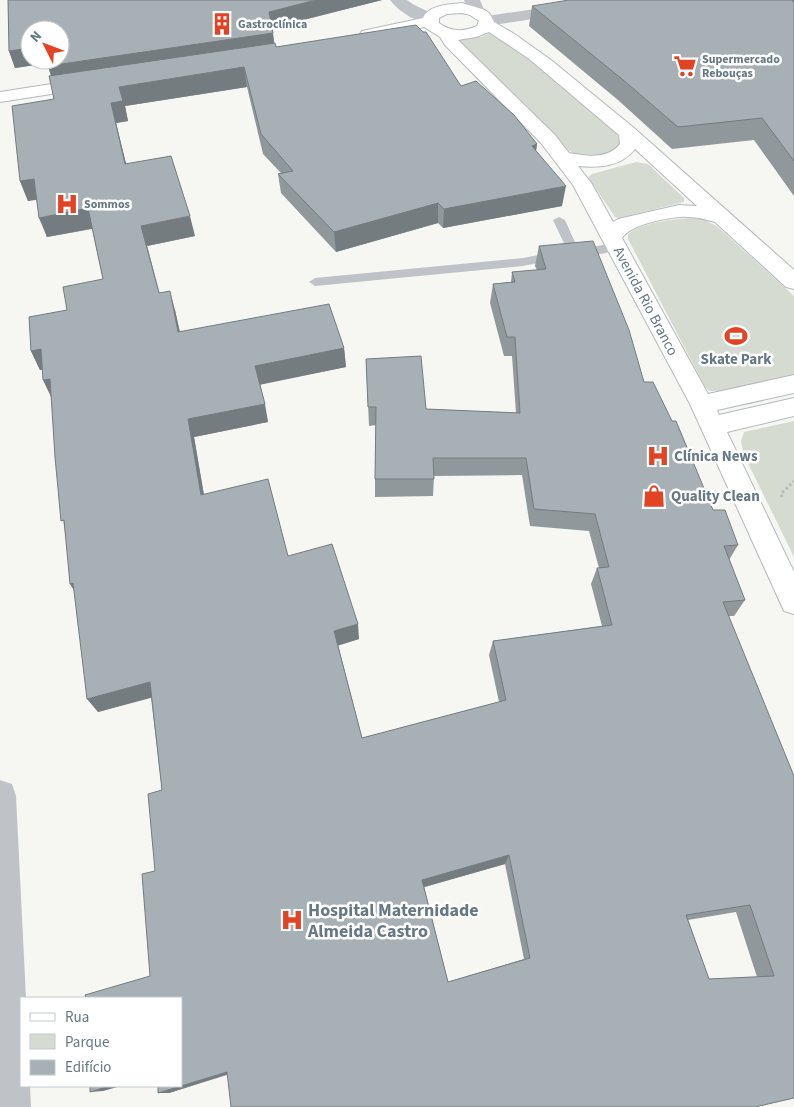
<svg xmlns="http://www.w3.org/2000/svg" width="794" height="1107" viewBox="0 0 794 1107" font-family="'Source Sans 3',sans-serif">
<rect width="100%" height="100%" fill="#f6f6f2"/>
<path fill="#d6dbd1" d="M495,31L615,132L622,140L623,144L604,156H578L574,154L568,150L528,107L457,39L481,37Z
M636,162L648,164L684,198V202L619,218L615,217L588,177L592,174Z
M693,218H701L718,227L794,296V376L721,391H710L705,387L628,239V234C644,222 673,219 693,218Z
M794,421V557L744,455L741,441L744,432Z"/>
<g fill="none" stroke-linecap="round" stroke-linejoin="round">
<defs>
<path id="secondary" d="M462,3L485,10L490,14L494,22L516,35L551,60L634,128L794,270V289L786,287L715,222C704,219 692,216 680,217C665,218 630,225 622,238L708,394L794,375V393L717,410L719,415L794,398V416L727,432L794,572V614L784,611L690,404L573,185L541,143L445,45L440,37L424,27L368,39L362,37L360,34L362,31L423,18C428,5 450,4 462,3ZM462,13L470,15L479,21L477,26C464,32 451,32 439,23V18L447,14ZM489,32L528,58L619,135L620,144C607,160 586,156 569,153L555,135L458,40L476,37ZM635,149L697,206L679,205L618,219L613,222L592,184L578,166C599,168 621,167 635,149Z
M90,78L96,79L99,83L96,87L0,102V92Z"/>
</defs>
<use href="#secondary" stroke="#b3b9bd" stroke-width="2"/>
<path stroke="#b9bcbe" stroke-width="3" stroke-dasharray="2.5 2.5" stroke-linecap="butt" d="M782,497L781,494L794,481"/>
<path fill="#bfc3c7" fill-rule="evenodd" d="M559,217L565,220L578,249L616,243L622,247C616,253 579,258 570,256L553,220Z
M555,252L561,256L559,259L523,266L315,286L309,282L315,278L523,258Z"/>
<path fill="#bfc3c7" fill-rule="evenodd" d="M390,0H407C416,8 431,10 438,19L436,22C420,26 399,12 390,0Z
M464,0H480L485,12L483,15H471Z
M595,0H634L631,3L626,5L487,26L481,24L479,21L481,18L487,16Z
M0,780L12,784L16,796L26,998H21V1086H30L31,1107H0Z"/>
<use href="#secondary" fill="#fff" fill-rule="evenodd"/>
</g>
<path fill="#90989c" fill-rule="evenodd" d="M8,0H382L272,28L274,43L276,47L461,86L537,144L536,151L562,206L443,228L438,223L336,252L281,193L278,174L281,173L263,154L247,87L125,106L128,121L116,123L126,164L195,236L147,246L159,292L175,310L180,332L344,348L346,367L260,384L268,422L194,437L204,495L288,556L359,639L338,645L362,738L499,702L489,655L493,641L602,626L591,584L597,568H599L589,531L530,526L522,475L434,476L433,496L375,497V479L376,425L369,426L366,359L426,409L516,413L512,356H504L490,303L493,284L511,282L512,272L537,270L535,266L539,246L644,382L713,510L738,545L729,560L745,600L734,616H729L794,1098L227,1075L169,1093L150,976L155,871L162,790L151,697L98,712L74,591L64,526L51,396L42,370H40L31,351L67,310L103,279L92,229L47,237L36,199L28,201L20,181L54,99L51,76L47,63L15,68L9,51ZM505,864L524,959L448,982L424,887ZM736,912L757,977L709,979L688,920Z
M794,0V196L754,140L672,149L618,100L529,26L532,6Z"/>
<path fill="#757c7f" d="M316,0H382L271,28L269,12Z
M273,33L275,49L53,82L48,66Z
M30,48V60H49L50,63L15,68L9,51Z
M244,67L247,87L125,106L128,121L116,123L131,184L125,164L111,103L119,87Z
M537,144L534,164L532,146Z
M34,179L42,199L28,201L20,181Z
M566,186L562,206L443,228L444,209Z
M438,203V223L336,252L334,232Z
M88,208L95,228L47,237L39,218Z
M190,216L195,236L147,246L165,312L141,226Z
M170,291L175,310L184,352L178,332Z
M344,348L346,367L259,385L255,366Z
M41,349L51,368L40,370L31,351Z
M50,379L52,399L43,380Z
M265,404L268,422L194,437L207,513L201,495L188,419Z
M73,583L80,600L70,584Z
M358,624L359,639L337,646L334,631Z
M150,682L158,696L98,712L87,699Z
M509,855L505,864L421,888L422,880Z
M227,1072H234L169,1093H158Z
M109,1086H121L103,1091L90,1092Z"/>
<path fill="#a7b1b5" stroke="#757c7f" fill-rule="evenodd" d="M8,0H316L269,12L273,33L48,66L47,60H60V30H30V48L9,51Z
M569,0H794H792L794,3V161L762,118L678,127L622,79L532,6Z
M416,25L423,32H426L461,86L476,81L514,115L537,144L532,146L566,186L444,209L438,203L334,232L278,174L293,171L261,134L244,67L119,87L123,101L111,103L125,164L171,156L190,216L141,226L159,293L170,291L178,332L329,304L344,348L255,366L265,404L188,419L201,495L268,479L288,556L332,544L358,624L334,631L362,738L506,700L493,641L612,625L597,568L609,567L595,514L534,509L526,458H433L434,479H375L376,407H368L366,359L421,356L426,409L520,413L515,337H507L493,284L515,282L512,272L546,269L539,246L593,241L629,330L644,382H653L672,421H676L713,510H725L738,545L724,546L745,600L723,602L794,776V1098L755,1107H231L227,1072L158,1093V1086H181V998H86L85,995L150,976L142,874L155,871L148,794L162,790L150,682L87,699L73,583L70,584L64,520L61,521L55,457L50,379L43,380L41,349L31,351L29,317L67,310L63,287L103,279L88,208L39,218L34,179L20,181L12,106L54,99L49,76L275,43L276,47ZM509,855L530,958L448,982L422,880ZM750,905L774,976L709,979L686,915Z
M90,1086H109L90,1092Z"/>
<defs>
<symbol id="building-bare" viewBox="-9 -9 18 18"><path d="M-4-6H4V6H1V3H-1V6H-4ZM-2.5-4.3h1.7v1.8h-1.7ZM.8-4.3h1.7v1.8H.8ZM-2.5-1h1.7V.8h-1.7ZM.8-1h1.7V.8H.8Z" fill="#e34325" stroke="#fff" stroke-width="2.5" paint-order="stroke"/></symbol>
<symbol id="supermarket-bare" viewBox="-9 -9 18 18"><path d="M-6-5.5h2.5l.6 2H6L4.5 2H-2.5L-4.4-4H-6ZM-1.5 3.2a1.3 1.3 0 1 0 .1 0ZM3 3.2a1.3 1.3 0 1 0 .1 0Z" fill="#e34325" stroke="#fff" stroke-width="2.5" paint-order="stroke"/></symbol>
<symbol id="hospital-bare" viewBox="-9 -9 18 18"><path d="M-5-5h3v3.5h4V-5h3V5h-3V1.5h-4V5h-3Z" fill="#e34325" stroke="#fff" stroke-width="2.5" paint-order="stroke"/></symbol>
<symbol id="stadium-bare" viewBox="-9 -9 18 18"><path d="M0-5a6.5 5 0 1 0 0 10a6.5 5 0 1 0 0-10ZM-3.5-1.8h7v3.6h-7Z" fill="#e34325" stroke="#fff" stroke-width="2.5" paint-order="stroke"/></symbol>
<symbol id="shop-bare" viewBox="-9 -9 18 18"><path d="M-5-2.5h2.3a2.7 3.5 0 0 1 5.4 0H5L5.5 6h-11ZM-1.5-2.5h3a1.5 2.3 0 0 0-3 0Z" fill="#e34325" stroke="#fff" stroke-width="2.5" paint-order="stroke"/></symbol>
</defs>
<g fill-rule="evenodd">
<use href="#building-bare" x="206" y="8" width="32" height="32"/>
<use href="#supermarket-bare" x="669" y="50" width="32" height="32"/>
<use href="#hospital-bare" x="51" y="188" width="32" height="32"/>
<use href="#stadium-bare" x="720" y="320" width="32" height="32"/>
<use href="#hospital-bare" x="642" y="440" width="32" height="32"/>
<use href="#shop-bare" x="638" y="480" width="32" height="32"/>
<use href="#hospital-bare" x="276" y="904" width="32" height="32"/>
</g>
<g text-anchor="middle" stroke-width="5" stroke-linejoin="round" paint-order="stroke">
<g font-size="12" font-weight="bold" fill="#657884" stroke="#fff" text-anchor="start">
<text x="238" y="28">Gastroclínica</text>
<text x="702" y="63">Supermercado<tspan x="702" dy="14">Rebouças</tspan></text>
<text x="84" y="208">Sommos</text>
</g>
<g font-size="15" fill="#657884" stroke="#fff">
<text transform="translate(646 301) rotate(62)" y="5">Avenida Rio Branco</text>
</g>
<g font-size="15" font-weight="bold" fill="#657884" stroke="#fff" text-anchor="start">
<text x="736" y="364" text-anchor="middle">Skate Park</text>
<text x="674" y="461">Clínica News</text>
<text x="671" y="501">Quality Clean</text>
</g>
<g font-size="18" font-weight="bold" fill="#657884" stroke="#fff" text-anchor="start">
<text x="308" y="916">Hospital Maternidade<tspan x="308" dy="21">Almeida Castro</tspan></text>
</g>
</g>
<rect x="20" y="997" width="162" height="90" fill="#ffffff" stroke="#c1c9ce"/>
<rect x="30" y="1013" width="25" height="8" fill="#ffffff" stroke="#c1c9ce"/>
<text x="65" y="1022" font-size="15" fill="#657884">Rua</text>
<rect x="30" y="1034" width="25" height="15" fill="#d6dbd1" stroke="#c1c9ce"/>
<text x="65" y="1047" font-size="15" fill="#657884">Parque</text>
<rect x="30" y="1060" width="25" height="15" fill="#a7b1b5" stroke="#c1c9ce"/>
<text x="65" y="1072" font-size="15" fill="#657884">Edifício</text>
<g transform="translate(45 45) rotate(312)"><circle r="24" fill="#ffffff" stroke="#c1c9ce"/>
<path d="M0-4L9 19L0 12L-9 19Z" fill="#e34325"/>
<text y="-8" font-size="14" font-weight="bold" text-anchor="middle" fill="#657884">N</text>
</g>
</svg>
